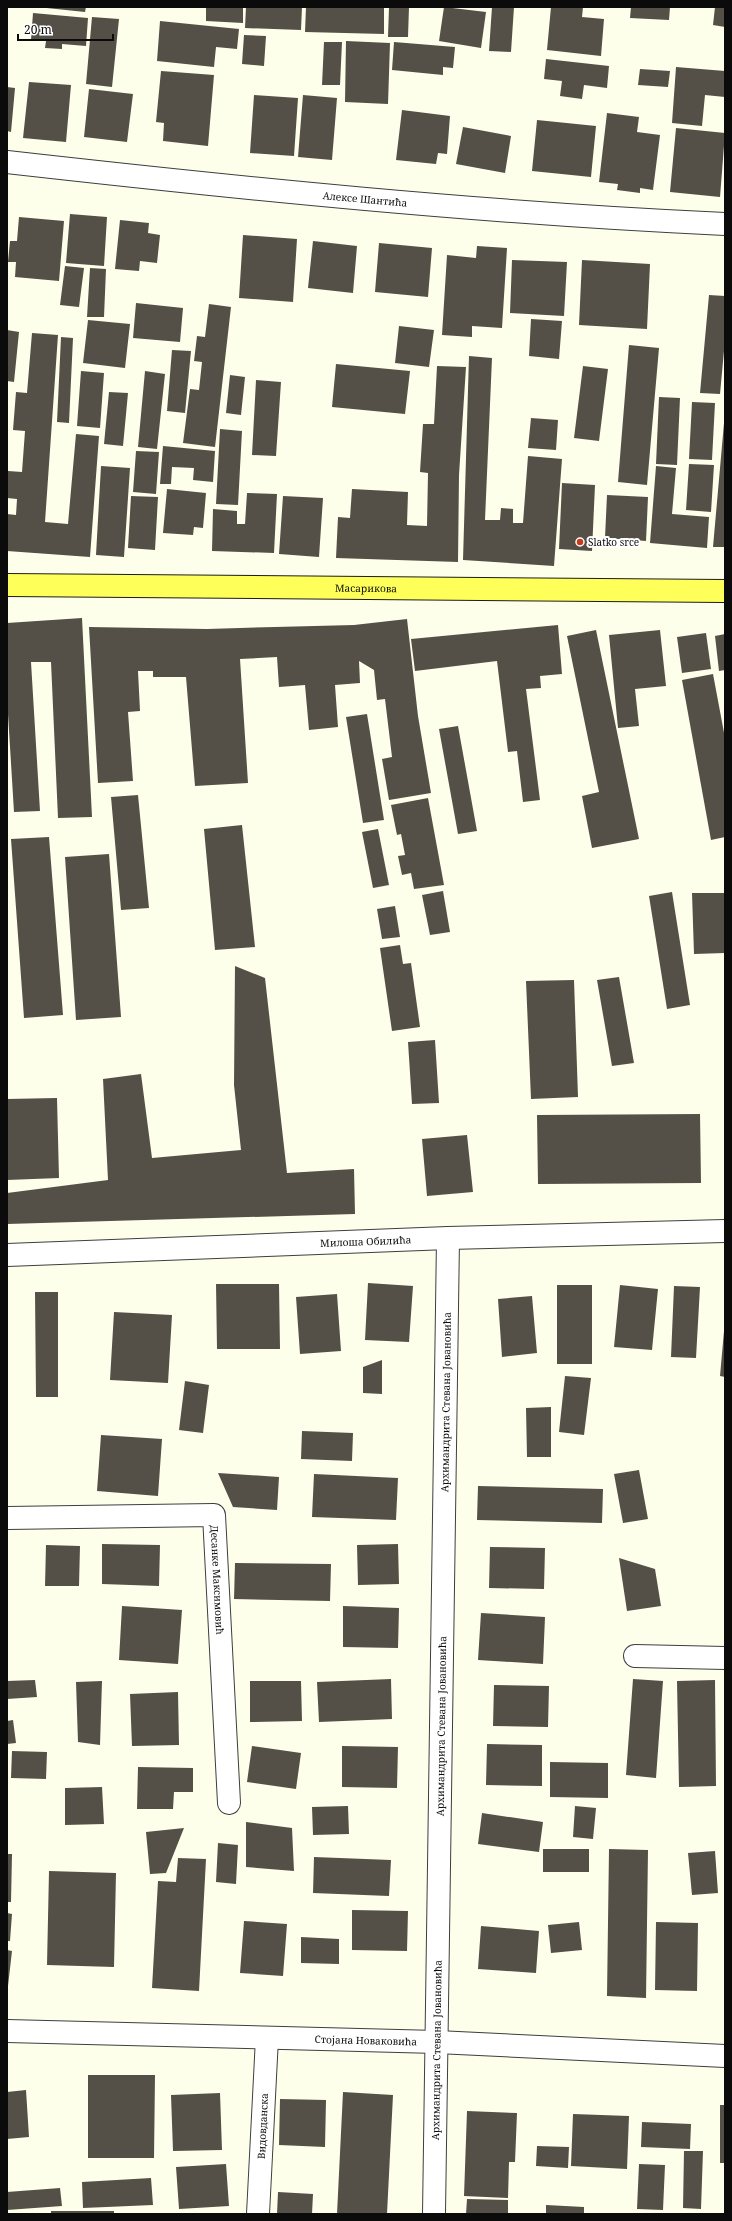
<svg xmlns="http://www.w3.org/2000/svg" width="732" height="2221" viewBox="0 0 732 2221" font-family="'Noto Serif',serif">
<rect width="100%" height="100%" fill="#feffea"/>
<path fill="#555047" d="M37,7H86L85,12Z
M206,7H243V23L206,21Z
M246,7H302L301,30L245,28Z
M306,7H384V34L305,32Z
M389,7H409L408,37H388Z
M444,7L486,12L481,48L439,41Z
M492,7H514L511,52L489,51Z
M551,7H583L582,17L604,19L601,56L547,50Z
M631,7H670L669,20L630,18Z
M715,7H725V27L713,25Z
M33,13L88,18L86,46L62,44V49L45,48L46,41L31,40Z
M92,17L119,19L112,87L86,84Z
M160,21L239,29L237,49L216,47L214,67L157,61Z
M244,35L266,36L264,66L242,64Z
M346,41L390,43L388,104L345,102Z
M324,42H342L340,85H322Z
M394,42L455,47L453,68L443,67V75L392,70Z
M546,59L609,66L607,88L584,85L582,99L560,96L562,81L544,79Z
M676,67L725,71V97L705,95L702,126L672,123Z
M640,69L670,71L668,87L638,85Z
M161,71L214,75L208,146L163,141L164,123L156,122Z
M29,82L71,85L66,142L23,138Z
M7,87L15,88L11,132L7,131Z
M89,89L133,94L127,142L84,137Z
M254,95L298,98L294,156L250,153Z
M303,95L337,98L332,160L298,157Z
M402,110L450,116L447,154L438,153L436,164L396,160Z
M607,113L639,117L637,132L660,135L653,190L640,188V193L617,190L618,184L599,182Z
M537,120L596,126L591,177L532,171Z
M463,127L511,136L505,173L456,164Z
M676,128L725,133L720,197L670,192Z
M70,214L107,217L104,266L66,263Z
M19,217L64,221L59,281L15,277L16,262H8L10,241H17Z
M120,220L149,223L148,233L160,235L157,263L140,261L139,271L115,269Z
M243,235L297,239L293,302L239,298Z
M313,241L357,246L353,293L308,288Z
M379,243L432,248L428,297L375,292Z
M477,246L507,248L502,328L472,326V337L442,335L447,255L476,258Z
M512,260L567,262L564,316L510,313Z
M582,260L650,264L647,329L579,325Z
M65,266L84,268L79,307L60,305Z
M90,268L106,269L104,317H87Z
M709,295L725,296V340L720,394L700,393Z
M136,303L183,308L180,342L133,338Z
M209,304L231,307L215,447L183,443L190,389L199,390L202,362L194,361L197,336L205,337Z
M531,319L562,321L559,359L529,356Z
M88,320L130,324L125,368L83,363Z
M399,326L434,330L429,367L395,363Z
M7,330L19,332L14,382L7,381Z
M32,333L58,335L45,522L68,524L76,434L99,436L90,557L7,551V514L16,515L17,499L7,498L8,471L22,472L25,431L13,430L16,392L27,393Z
M61,337L73,338L69,423L57,422Z
M629,345L659,348L647,485L618,482Z
M172,350L191,351L185,413L167,411Z
M469,356L492,358L485,520H500L501,508L513,509V523H523L528,456L562,459L554,566L463,560Z
M336,364L410,371L405,414L332,407Z
M437,366L466,367L459,475L458,562L336,558L338,517L350,518L352,489L408,492L407,525L427,526L428,473L420,472L423,424H434Z
M583,366L608,369L599,441L574,438Z
M81,371L104,373L100,428L77,426Z
M145,371L165,374L157,449L138,447Z
M230,375L245,377L241,415L226,413Z
M256,380L281,382L276,456L252,455Z
M109,392L128,393L123,446L104,444Z
M659,397L680,398L677,465L656,464Z
M692,402L715,403L712,460L689,459Z
M531,418L558,420L556,450L528,448Z
M724,423L725,547H713Z
M220,429L242,431L238,505L216,504Z
M163,446L215,451L213,482L193,480L194,468L172,467L171,484H160Z
M136,451L159,452L156,494L133,492Z
M689,464L714,465L711,512L686,510Z
M101,466L130,468L124,557L96,555Z
M656,466L676,468L672,514L709,517L707,548L650,543Z
M562,483L595,485L592,551L559,549Z
M167,489L206,493L203,528L194,527L193,535L163,533Z
M247,493L277,494L274,553L212,551L213,509L237,511V524H245Z
M607,495L648,497L646,541L605,538Z
M131,496L158,497L155,550L128,548Z
M283,496L323,498L319,557L279,554Z
M82,618L92,817L58,818L51,662H31L40,811L14,812L7,698V623Z
M407,619L418,716L431,793L389,800L382,759L392,757L385,699L377,700L374,670L359,661L360,683L335,685L338,727L309,730L305,685L279,687L277,657L240,659L248,783L195,786L186,677H153V671H138L140,711L128,712L133,781L98,783L89,627L207,629L275,627L354,625Z
M558,625L562,674L540,676L541,688L526,689L540,800L523,802L517,751L508,752L497,661L415,671L411,639Z
M596,630L639,839L592,848L582,796L599,792L567,636Z
M660,630L666,686L635,689L639,726L618,728L609,635Z
M706,633L711,669L682,673L677,637Z
M725,634V670L719,671L715,636Z
M713,674L725,738V837L711,840L682,680Z
M367,714L384,820L363,823L346,717Z
M458,726L477,831L458,834L439,729Z
M138,795L149,908L121,910L111,797Z
M428,798L444,885L414,889L411,873L402,875L398,856L405,855L401,834L397,835L391,805Z
M242,825L255,947L215,950L204,829Z
M378,829L389,885L373,888L362,832Z
M49,837L63,1015L24,1018L11,839Z
M109,854L121,1017L76,1020L65,857Z
M443,891L450,932L430,935L422,895Z
M672,892L690,1005L667,1009L649,896Z
M692,893H725V953L694,954Z
M395,906L400,937L382,939L377,909Z
M400,945L403,964L411,963L420,1027L392,1031L380,948Z
M235,966L265,978L287,1173L354,1169L355,1214L7,1224V1193L108,1180L103,1079L141,1074L152,1158L241,1150L234,1085Z
M619,977L634,1063L612,1066L597,980Z
M574,980L578,1097L531,1099L526,981Z
M435,1040L439,1103L412,1104L408,1042Z
M57,1098L59,1178L7,1180V1099Z
M700,1114L701,1183L538,1184L537,1115Z
M467,1135L473,1192L427,1196L422,1139Z
M368,1283L413,1286L409,1342L365,1340Z
M216,1284H279L280,1349H217Z
M557,1285H592V1364H557Z
M620,1285L658,1289L652,1350L614,1347Z
M674,1286L700,1287L696,1358L671,1357Z
M35,1292H58V1397H36Z
M337,1294L341,1351L300,1354L296,1297Z
M532,1296L537,1353L502,1357L498,1299Z
M114,1312L172,1315L168,1383L110,1380Z
M724,1331H725V1377L720,1376Z
M382,1360V1394L363,1393V1367Z
M565,1376L591,1378L584,1435L559,1432Z
M185,1381L209,1385L203,1433L179,1430Z
M551,1407V1457H527L526,1408Z
M302,1431L353,1433L352,1461L301,1459Z
M101,1435L162,1439L158,1496L97,1491Z
M639,1470L648,1519L623,1523L614,1474Z
M218,1473L279,1477L277,1510L233,1507Z
M314,1474L398,1478L396,1520L312,1517Z
M478,1486L603,1489L602,1523L477,1520Z
M102,1544L160,1545L159,1586L102,1584Z
M398,1544L399,1584L358,1585L357,1545Z
M46,1545L80,1546L79,1586H45Z
M490,1547L545,1548L544,1589L489,1588Z
M619,1558L655,1569L661,1606L627,1611Z
M235,1563L331,1564L330,1601L234,1599Z
M122,1606L182,1610L178,1664L119,1660Z
M343,1606L399,1608L398,1648L343,1647Z
M481,1613L545,1617L543,1664L478,1660Z
M391,1679L392,1719L319,1722L317,1682Z
M633,1679L663,1681L656,1778L626,1775Z
M35,1680L37,1697L7,1699V1681Z
M715,1680L716,1786L679,1787L677,1681Z
M102,1681L100,1745L78,1742L76,1682Z
M250,1681H301L302,1721L250,1722Z
M494,1685L549,1686L548,1727L493,1726Z
M178,1692L179,1745L132,1746L130,1694Z
M13,1720L16,1743L7,1744V1721Z
M487,1744L542,1745V1786L486,1785Z
M252,1746L301,1753L296,1789L247,1782Z
M342,1746L398,1747L397,1788L342,1787Z
M12,1751L47,1752L46,1779L11,1778Z
M550,1762L608,1763V1798L550,1797Z
M138,1767L193,1768V1792H174L173,1809H137Z
M102,1787L104,1824L65,1825V1788Z
M348,1806L349,1834L313,1835L312,1807Z
M575,1806L596,1808L593,1839L573,1837Z
M482,1813L543,1822L539,1852L478,1844Z
M246,1822L292,1828L294,1871L246,1867Z
M184,1828L166,1873L150,1874L146,1832Z
M218,1843L238,1845L236,1884L216,1882Z
M543,1849H589V1872H543Z
M609,1849L648,1850L646,1998L607,1996Z
M715,1851L718,1893L692,1895L688,1853Z
M7,1854H12L11,1902H7Z
M314,1857L391,1860L389,1896L313,1893Z
M178,1858L206,1859L199,1991L152,1988L158,1881L176,1882Z
M49,1871L116,1873L114,1967L47,1965Z
M352,1910L408,1911L407,1951L352,1950Z
M7,1913L12,1914L10,1941H7Z
M244,1921L287,1924L283,1976L240,1973Z
M579,1922L582,1950L551,1953L548,1925Z
M656,1922L698,1923L697,1991L655,1990Z
M481,1926L539,1931L536,1973L478,1969Z
M301,1937L339,1939V1964L301,1963Z
M7,1950L12,1951L8,1986H7Z
M88,2075H155L154,2158H88Z
M26,2090L29,2137L7,2139V2092Z
M343,2092L393,2095L387,2214H337Z
M220,2093L222,2150L173,2151L171,2095Z
M280,2099L326,2100L325,2147L279,2145Z
M720,2105H725V2163H720Z
M467,2111L517,2113L515,2162H509L508,2198L464,2196Z
M573,2114L629,2116L627,2169L571,2166Z
M642,2122L691,2124L690,2149L641,2147Z
M537,2146L569,2147L568,2168L536,2166Z
M684,2151H703L701,2209L683,2208Z
M226,2164L229,2206L179,2209L176,2167Z
M639,2164L665,2165L663,2210L637,2209Z
M151,2178L153,2205L83,2208L82,2182Z
M60,2188L62,2206L7,2210V2192Z
M278,2192L313,2194L312,2214H277Z
M467,2199L508,2200V2214H466Z
M546,2205L584,2207V2214H546Z
M51,2211H114V2214H51Z"/>
<g fill="none" stroke-linecap="round" stroke-linejoin="round">
<defs>
<g id="minor">
<path id="s1" d="M7,162C246,189 485,213 725,224"/>
<path id="s2" d="M7,1255L448,1238L725,1231"/>
<path id="s3" d="M7,1518L214,1515L229,1803"/>
<path d="M635,1656L725,1658"/>
<path id="s4" d="M7,2031L437,2042L725,2056"/>
<path id="s5" d="M258,2214L267,2038"/>
<path id="s6" d="M434,2214L448,1238"/>
</g>
<g id="major">
<path id="s7" d="M7,585L725,591"/>
</g>
</defs>
<use href="#minor" stroke="#3e3e3e" stroke-width="24"/>
<use href="#major" stroke="#1c1c1c" stroke-width="24"/>
<use href="#minor" stroke="#fff" stroke-width="22"/>
<use href="#major" stroke="#ffff5a" stroke-width="22"/>
</g>
<circle fill="#c63b19" stroke="#fff" stroke-width="1.5" cx="580" cy="542" r="4"/>
<g text-anchor="middle" stroke-width="4" stroke-linejoin="round" paint-order="stroke">
<g font-size="10" fill="#0b0b0b" stroke="#fff">
<text dy="4" stroke="none"><textPath href="#s1" startOffset="360">Алексе Шантића</textPath></text>
<text dy="4" stroke="none"><textPath href="#s7" startOffset="359">Масарикова</textPath></text>
<text dy="4" stroke="none"><textPath href="#s2" startOffset="359">Милоша Обилића</textPath></text>
<text dy="4" stroke="none"><textPath href="#s6" startOffset="812">Архимандрита Стевана Јовановића</textPath></text>
<text dy="4" stroke="none"><textPath href="#s3" startOffset="272">Десанке Максимовић</textPath></text>
<text dy="4" stroke="none"><textPath href="#s6" startOffset="488">Архимандрита Стевана Јовановића</textPath></text>
<text dy="4" stroke="none"><textPath href="#s4" startOffset="359">Стојана Новаковића</textPath></text>
<text dy="4" stroke="none"><textPath href="#s6" startOffset="164">Архимандрита Стевана Јовановића</textPath></text>
<text dy="4" stroke="none"><textPath href="#s5" startOffset="88">Видовданска</textPath></text>
</g>
<g font-size="10" fill="#0b0b0b" stroke="#fff" text-anchor="start">
<text x="588" y="546">Slatko srce</text>
</g>
</g>
<rect width="732" height="2221" fill="none" stroke="#0b0b0b" stroke-width="16"/>
<path d="M18 34v6h95v-6" fill="none" stroke="#0b0b0b" stroke-width="2"/>
<text x="24" y="34" font-size="12" fill="#0b0b0b" stroke="#ffffff" stroke-width="3" paint-order="stroke">20 m</text>
</svg>
